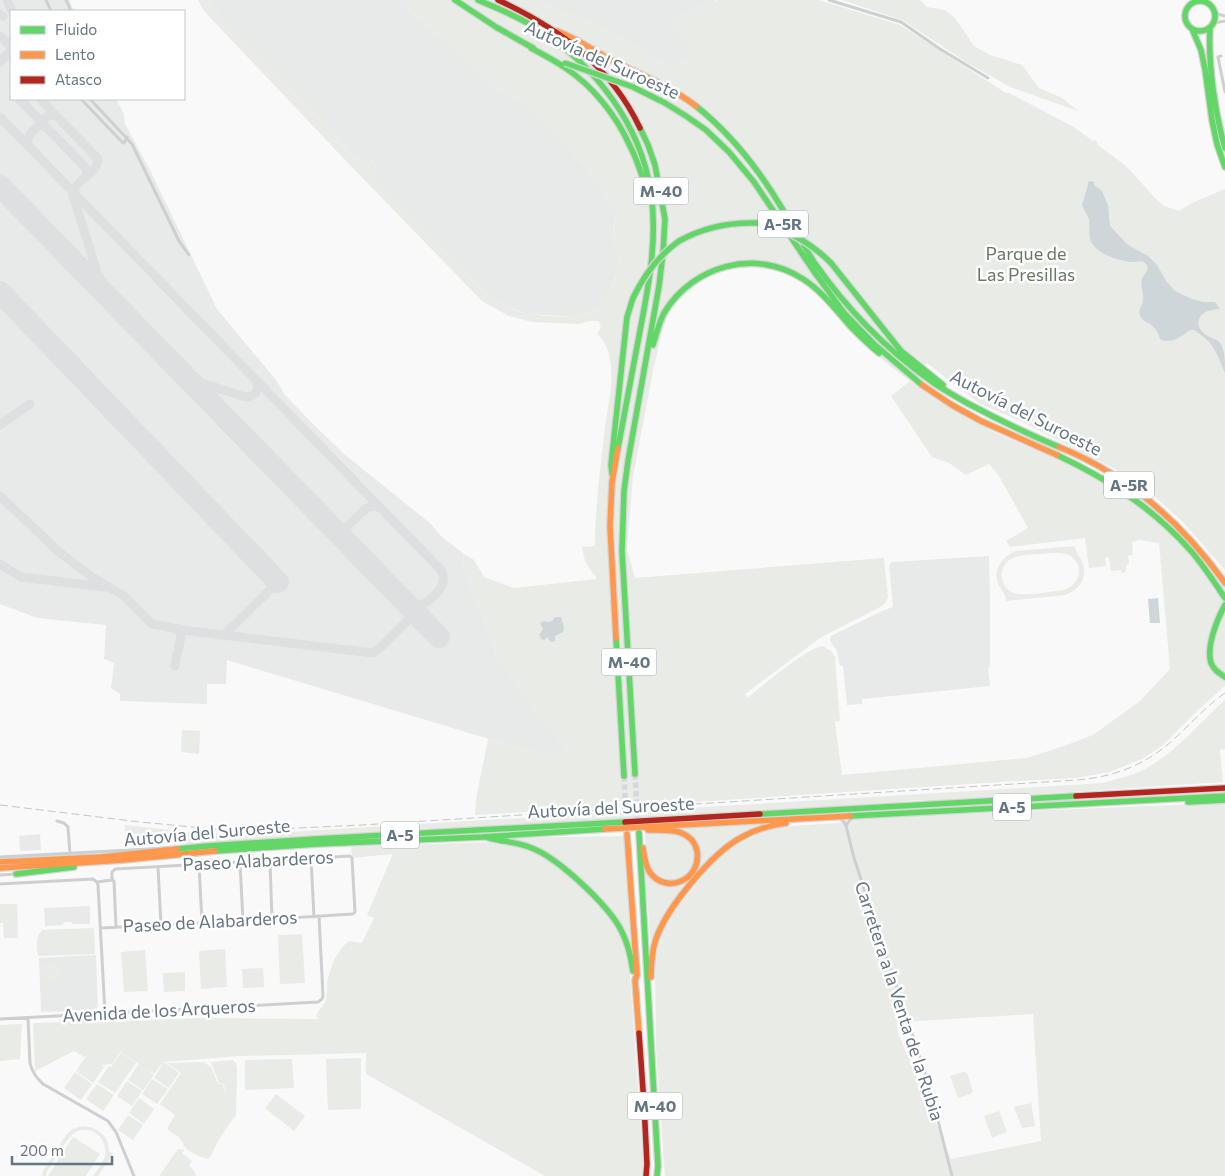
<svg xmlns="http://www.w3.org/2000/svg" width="1225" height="1176" viewBox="0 0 1225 1176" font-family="Commissioner,sans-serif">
<rect width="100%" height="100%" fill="#f9f9f9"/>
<path fill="#e8e9e9" d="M0,0H69L74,11H11V99H116L124,114L125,124L149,168L217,309L276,380L285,395L313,424L344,454L431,524L441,536L464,554L462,564L494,646L495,653L543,722L567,749L562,753L555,755L516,747L227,660L226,684H207V704L120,701V694L111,688L114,663L104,659L106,625L37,618L0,604Z
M208,0H398L503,93L518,100L559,138L584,165L617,213L613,229L614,239L619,256V265L617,274L606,298L599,306L592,312L574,317L528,314L507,307L498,302L488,295L375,181V173L378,167L372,161L364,163L358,160L258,55L249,48L216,11Z
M537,0H712L671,22L682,41L684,40L692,55L669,68L635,46L606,30Z
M989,556L990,596V667L988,668L990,686L862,699V704L847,705L843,666H840L837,651L830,641V638L831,636L882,611L893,607L889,565L892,562Z
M40,834L41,850L20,851L19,836Z
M90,906V924H72L71,922H64L63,925L45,926L44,908Z
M96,955L98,1010L41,1012L39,958Z"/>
<path fill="#e8ebe6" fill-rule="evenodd" d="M198,0H208L216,11L249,48L258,55L358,160L364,163L371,161L378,167L375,173V181L488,295C496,301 504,306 514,310C530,316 579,321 593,311C604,305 618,277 619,265C621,256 616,248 614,239C612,230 615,222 617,213L584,165L576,156L518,100L503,93L398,0H537L606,30L635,46L669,68L691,55L684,41L681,42L671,22L712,0H714L718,4L716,0H819L900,25L1006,93H1009L1074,127L1093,141L1096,140L1098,145L1126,166L1158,201L1164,206L1179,211L1192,203L1225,189V570L1183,522L1154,496L1117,470L1016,419L980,404L927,363L910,381C932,397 956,412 981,425C1005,439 1032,447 1057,459C1074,468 1092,476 1107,486C1149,512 1191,548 1215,592L1225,574V686L1198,710L1163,745L1144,758L1110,772L1076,778L1016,781L649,805L475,815L476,799L488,739L516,747L555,755L562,753L567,749L543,722L495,653L494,646L462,564L464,554L474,560L484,577L514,588L597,579L595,575L593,574L585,561L582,547L595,546C595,509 600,472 604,436C606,411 615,384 610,360C608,347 605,343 597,333L601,328L599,321H590L579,324L532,322L509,316L482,301L348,163L204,11ZM754,267C768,270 782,271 795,277C823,292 843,321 865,344C878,357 894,369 910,381L891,396L932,457L949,463L966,475L989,464L999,476L1028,528L1006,541L1010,547L1085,538L1089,568L1106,566L1105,558L1109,557L1111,571L1121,570V573L1126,572V565L1129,564L1128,556L1133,555L1132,542L1139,540L1159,543L1170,669L1140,701L1093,735L1064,746L1027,758L842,775L835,722L840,721L835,660L836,658L831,651L823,646C806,648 763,686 747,698L745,694L820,638L882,606L886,602L888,597L884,558L635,578L627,549L633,476L654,366L662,333L667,317L675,304L690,290L702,281L712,275L726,270Z
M842,0H920L927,7L945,10L955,18L974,46L990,55L1022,65L1039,88L1062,98L1078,111L1010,87L966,62L902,20Z
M1075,546C1076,554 1081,557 1083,564C1088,578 1078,591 1065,595L1006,601C1005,592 1003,593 1000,587C991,571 1001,557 1016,551ZM1057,553C1082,552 1088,581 1064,590C1053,591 1029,596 1018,594C1011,593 1006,589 1003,582C999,572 1004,561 1015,557C1025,554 1045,554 1057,553Z
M1225,700V749L1220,750L1223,782L932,801C918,799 906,801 892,803L190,844H186L183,839V834H180L179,839L177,841L141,843L138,836H130L128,838V846H126L125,825L190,832L253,834L1104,783C1116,779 1130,776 1141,771C1174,755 1198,724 1225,700Z
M182,730L200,731L199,754L181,752Z
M1225,803V1176H665L656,1049L655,964L660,937L671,915L709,868L729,848L764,831L777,827L838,823L861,818ZM1033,1014L1041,1141L951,1159L898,1033L897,1026L917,1021Z
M759,823L757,826L739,834L723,846L708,860L683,891L651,950L645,871L651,879L662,885L675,887L685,884L692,877L699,868L701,860L700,853L697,844L693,837L682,830V828Z
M645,834C654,834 672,832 680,835C686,838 690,843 693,849C703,877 662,893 650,869C645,859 646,845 645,834Z
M624,836L631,947L616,916L606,904L579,878L550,854L519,840L498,838Z
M494,842C504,844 515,844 524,847C552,856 604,904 618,930C626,943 629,959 630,974L643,1163L642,1176H545L366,1074V1053L239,1056L163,1062L154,1074L145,1068L154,1075L143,1090L128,1080L139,1064L120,1052L112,1064L101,1065L104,1067L93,1083L76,1071L87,1055L84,1057L74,1051L35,1071L33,1023L207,1018L319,1019L316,1016C319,1009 324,1006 326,999C327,993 327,988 327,983C330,968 337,950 349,941L362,943L374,918L367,915L392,856V854L352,858L351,846L394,844L404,845Z
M0,904H17L18,938H4L3,923H0Z
M94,928L95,954L38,956C37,947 35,938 42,930Z
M302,934L305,983L280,984L278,935Z
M225,949L227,987L201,989L199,951Z
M145,950L148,991L124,992L121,952Z
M60,963L61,981L42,982L41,964Z
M263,968L264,987L243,988L242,969Z
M185,972V991L164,992L163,973Z
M22,1024L20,1059L0,1061V1025Z
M121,1053L136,1063L115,1093L98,1082L109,1066L111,1067Z
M361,1058V1109L328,1110L326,1059Z
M292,1059L294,1088L245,1090V1060Z
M233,1060L236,1063L237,1068L236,1115L221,1136L209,1159L198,1156L186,1149L179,1137L168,1130V1127L175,1115L160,1104L181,1073L167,1063L203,1062L211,1067L218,1084H223L224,1090L229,1091L225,1090L224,1084L219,1083L211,1062Z
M164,1062L179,1073L169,1088L154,1078Z
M75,1072L92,1084L81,1100L64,1088Z
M964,1072L967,1073L973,1091L971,1094L958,1098L950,1076Z
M152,1079L168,1089L157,1104L142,1094Z
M127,1081L142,1091L132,1106L117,1096Z
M97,1084L114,1095L103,1111L86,1099Z
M276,1094L305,1116L294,1131L265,1108Z
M139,1098L154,1109L144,1124L129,1113Z
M1031,1103L1035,1126L1022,1128L1014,1107Z
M999,1111L1007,1132L992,1138L984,1116Z
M128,1115L143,1125L133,1140L118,1130Z
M82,1126C97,1127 109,1135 109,1151L113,1154L98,1176H93C97,1170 103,1163 105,1156C108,1140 93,1124 76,1132C67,1136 53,1163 47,1172L46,1176H42L43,1171L66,1135L73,1129Z
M73,1137L100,1154L86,1176H48Z
M178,1149L185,1150L182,1153L192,1161L189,1165L195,1172L196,1176H159Z"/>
<path fill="#ced6d9" d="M1089,181L1094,182V185L1102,191L1108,205L1110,226L1128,245L1148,256L1157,265L1166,281L1175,291L1192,299L1203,302H1215L1220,309C1216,309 1212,310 1208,311C1195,316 1196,328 1206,335C1212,339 1218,338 1222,346C1225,354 1225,363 1225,373C1220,362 1217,351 1209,342C1206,338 1200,335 1196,331L1194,330H1190C1182,336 1170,345 1160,339C1156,321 1143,325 1140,315C1138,309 1143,305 1143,299C1144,293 1140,286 1142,279C1144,273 1149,272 1147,265L1144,262C1139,261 1136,262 1132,262C1118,261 1094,253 1090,239C1089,232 1090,225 1089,219C1087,215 1084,210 1082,205Z
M1158,598L1160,623H1150L1148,599Z
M555,617H561L564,627L563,632L555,636V641L551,642L549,640L548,637L544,640L541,639L539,635L543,629L540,623L544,621L547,622L552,621Z"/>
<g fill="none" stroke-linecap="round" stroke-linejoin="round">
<path stroke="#dedfe0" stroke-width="9" d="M7,0L12,11
M0,14L3,16
M0,36L11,47
M0,62L8,54L11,52
M19,99L86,168L87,173L86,177
M40,99L98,159C98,175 74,179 73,195L97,272L111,300
M0,117L441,570C443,574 444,578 443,582C441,591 428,603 420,605C414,606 409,604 404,601
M30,148L27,142L30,134L48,116L52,115L56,116
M177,367L202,383L245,397C255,397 260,390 256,381
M0,425L30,404
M0,496L59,552L92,577L124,596L152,624L190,631L373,653L379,649L426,602
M330,525L335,528H345C357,520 365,501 380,508
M0,564L21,577L105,587
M224,635L278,582
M175,666C176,655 181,643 181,633L177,628"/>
<path stroke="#dedfe0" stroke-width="22" d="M0,186L439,637
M0,292L278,582"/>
<path stroke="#d4d8dc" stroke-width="5.5" stroke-dasharray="5.5 3" stroke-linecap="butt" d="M635,774L638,826
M624,776L627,834"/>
<defs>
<path id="fast" d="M455,0L496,27L533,48
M478,0C499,9 520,17 539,30C596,66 641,125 651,193C658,241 648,289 639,336C632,373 625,411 618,448
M1185 16a15 15 0 1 1 30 0a15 15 0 1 1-30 0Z
M1210,28C1208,65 1215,113 1225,148
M1192,29L1201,50L1205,69L1212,120L1217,144L1225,167
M531,48C542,54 554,60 564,67C593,86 616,115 630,146C638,161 642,177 648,193
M633,87L665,103L686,116L706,130L729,152L754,182L815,273L845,314L874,344L922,385
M696,106C731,134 760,171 783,210C794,227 803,245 814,262C846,308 886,349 931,381C942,389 955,396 967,403C997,419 1028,434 1059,447
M679,241C704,227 729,222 757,223
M831,263L901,351L943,385
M653,345C656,334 659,323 664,313C693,265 756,248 803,279C822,291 836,310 851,327C860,336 869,345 879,353
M1057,455C1108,479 1153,508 1191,551C1204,566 1214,582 1225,598
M612,474L611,465L627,317L633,298
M1225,605C1217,619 1206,647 1211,663C1214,670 1219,673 1225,677
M616,638L624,776
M635,774L622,551L624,491L628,461L659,286L663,253L665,219L655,165L648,145L640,128
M1188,802L1225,800
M760,814L1076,796
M850,816L1225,796
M639,833L658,1166L657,1176
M489,838C504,842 520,842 534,849C560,860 608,905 621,930C628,943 631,957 633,971
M177,849L208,846L315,839L625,822
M215,851L317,844L482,837L605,829
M16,874L74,867"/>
<path id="slow" d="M557,31C576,38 593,50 611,60C641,75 668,85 696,106
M922,385L952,405L981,421L1057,455
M1059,447C1129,475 1182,523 1225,583
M616,638L610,526L612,482L618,448
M605,829L850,816
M627,834L637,975L635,980L639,1033
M643,848C644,855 645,864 649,871C665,896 702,880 697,851C695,841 688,835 679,832C669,829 658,830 648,830
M0,862L102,857L177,849
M0,868L123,860L215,851
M651,977C651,964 652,951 656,939C667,907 713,852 742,837C756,829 771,825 786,823"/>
<path id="jam" d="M498,0C560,29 610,65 640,128
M1076,796L1225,788
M625,822L760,814
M639,1033L644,1104L647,1164L646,1176"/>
</defs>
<use href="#fast" stroke="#d5d6d6" stroke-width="8"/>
<use href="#slow" stroke="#d5d6d6" stroke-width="8"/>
<use href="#jam" stroke="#d5d6d6" stroke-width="8"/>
<path stroke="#cecfd0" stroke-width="3" d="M46,0L51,11
M66,0L71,11
M829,0L901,22L940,49L988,78
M1215,13L1225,16
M1214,23L1225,21
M1221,56L1218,57L1225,92
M81,99L123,143H124L127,137
M90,99L132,144L179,241L189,255
M839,817L844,822L846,826L854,858L929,1085L952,1176
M57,821L64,823L68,827L70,854
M846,826L849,821L855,816
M0,857L167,848
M311,858L314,917
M270,861L272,919
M240,863L243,921
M199,865L202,923
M158,867L161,925
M0,875L16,874
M97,882L98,885L105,1013
M97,882L112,880L114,881L116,927
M0,884L93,879L97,882
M101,928L257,920L353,914L355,912L352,858L350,856L115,869L112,872V880
M28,1018L30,1063C32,1072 36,1077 43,1084L108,1121L116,1132L134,1176
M0,1019L318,1002L322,999L323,996L319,916"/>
<use href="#fast" stroke="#63d668" stroke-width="5.5"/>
<use href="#slow" stroke="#ff974d" stroke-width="5.5"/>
<use href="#jam" stroke="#b3261e" stroke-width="5.5"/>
<path stroke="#c3c5c6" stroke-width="1" stroke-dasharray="8 4" stroke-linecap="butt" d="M0,805L140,822L213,829L255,830L362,825L1077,780C1114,777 1146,765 1174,739C1191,724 1206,706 1225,693"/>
<defs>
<path id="fast-bridge" d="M565,63L633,87
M757,223C786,229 810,242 831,263
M633,298C644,275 658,256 679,241"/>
</defs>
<use href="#fast-bridge" stroke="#d5d6d6" stroke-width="8" stroke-linecap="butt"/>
<use href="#fast-bridge" stroke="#63d668" stroke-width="5.5"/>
</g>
<g text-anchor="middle" stroke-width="5" stroke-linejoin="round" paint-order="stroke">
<g fill="#fff" stroke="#939fa8" stroke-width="1">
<rect x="633.5" y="177.5" width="55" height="27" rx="4"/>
<rect x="758" y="210.5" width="50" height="27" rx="4"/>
<rect x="1104" y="471.5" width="50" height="27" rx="4"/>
<rect x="601.5" y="648.5" width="55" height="27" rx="4"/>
<rect x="993" y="793.5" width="38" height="27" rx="4"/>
<rect x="381" y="821.5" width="38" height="27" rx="4"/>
<rect x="627.5" y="1092.5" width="55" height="27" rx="4"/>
</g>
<g font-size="16" font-weight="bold" fill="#657683">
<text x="661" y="197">M-40</text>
<text x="783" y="230">A-5R</text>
<text x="1129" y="491">A-5R</text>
<text x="629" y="668">M-40</text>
<text x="1012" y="813">A-5</text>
<text x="400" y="841">A-5</text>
<text x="655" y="1112">M-40</text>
</g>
<g font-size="18" fill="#657683" stroke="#fff">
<text transform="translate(602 60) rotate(24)" y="6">Autovía del Suroeste</text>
<text transform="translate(1026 413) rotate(27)" y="6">Autovía del Suroeste</text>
<text transform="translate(611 808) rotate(-3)" y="6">Autovía del Suroeste</text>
<text transform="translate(207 833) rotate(-5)" y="6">Autovía del Suroeste</text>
<text transform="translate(258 861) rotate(-3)" y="6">Paseo Alabarderos</text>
<text transform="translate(210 922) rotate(-3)" y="6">Paseo de Alabarderos</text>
<text transform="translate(899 1001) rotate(72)" y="6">Carretera a la Venta de la Rubia</text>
<text transform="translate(159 1011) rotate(-3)" y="6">Avenida de los Arqueros</text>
</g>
<g font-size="18" fill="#687a64" stroke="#fff">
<text x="1026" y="260">Parque de<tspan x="1026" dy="21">Las Presillas</tspan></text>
</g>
</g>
<rect x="10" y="10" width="175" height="90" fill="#ffffff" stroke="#c1c8cd"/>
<rect x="20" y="26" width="25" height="8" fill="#63d668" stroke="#c1c8cd"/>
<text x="55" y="35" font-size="15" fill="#657683">Fluido</text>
<rect x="20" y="51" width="25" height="8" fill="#ff974d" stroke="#c1c8cd"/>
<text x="55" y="60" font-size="15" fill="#657683">Lento</text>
<rect x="20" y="76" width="25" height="8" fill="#b3261e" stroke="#c1c8cd"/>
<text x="55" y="85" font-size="15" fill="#657683">Atasco</text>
<path d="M12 1156v8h100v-8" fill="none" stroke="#657683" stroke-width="2.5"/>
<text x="20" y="1156" font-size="15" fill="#657683" stroke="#ffffff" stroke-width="4" paint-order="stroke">200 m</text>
</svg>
